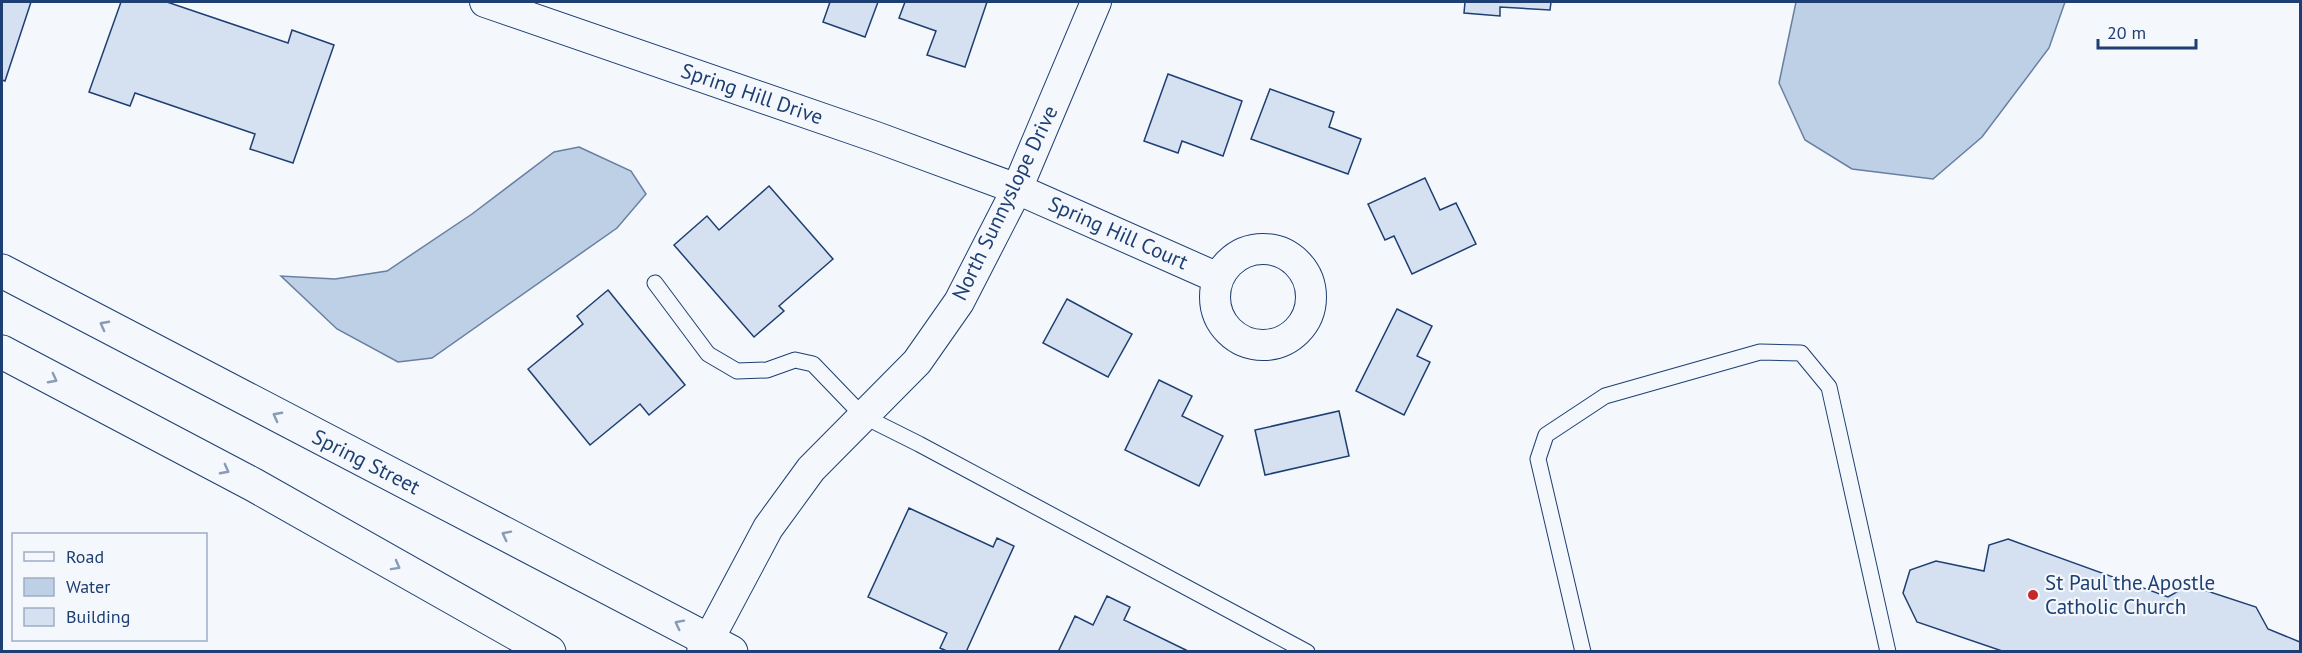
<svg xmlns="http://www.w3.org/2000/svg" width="2302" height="653" viewBox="0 0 2302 653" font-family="'PT Sans',sans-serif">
<rect width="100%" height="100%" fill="#f4f7fb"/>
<path fill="#bed0e5" stroke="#687fa3" stroke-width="1.5" d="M1796,2H2065L2049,48L1982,137L1933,179L1852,169L1805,140L1779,83Z
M579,147L631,171L646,194L617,228L432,358L398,362L337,329L281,276L335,279L387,271L472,214L554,152Z"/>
<path fill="#d5e0f0" stroke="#1d3f73" stroke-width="1.5" d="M2,2H31L5,81L2,80Z
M121,2H167L288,43L292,30L334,45L293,163L250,149L255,134L135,93L130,106L89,92Z
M830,2H878L865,37L823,22Z
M905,2H987L965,67L927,55L936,31L899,18Z
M1465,2H1551L1550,10L1500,7V16L1464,13Z
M1168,74L1242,101L1223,156L1182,141L1178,153L1144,141Z
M1270,89L1334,112L1329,127L1361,139L1348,174L1251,139Z
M1425,178L1440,210L1456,203L1476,244L1412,274L1394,236L1385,240L1368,204Z
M769,186L833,259L779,306L784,311L754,337L674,245L707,216L719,230Z
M608,290L685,385L649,415L640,404L590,445L528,369L583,324L577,316Z
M1067,299L1132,334L1108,377L1043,343Z
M1397,309L1432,326L1417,356L1430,362L1404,415L1356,391Z
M1159,380L1192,396L1182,416L1223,436L1199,486L1125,450Z
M1339,411L1349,456L1265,475L1255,430Z
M909,508L993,547L997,538L1014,546L966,652H949L940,648L947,633L868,597Z
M2008,539L2168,597L2189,585L2256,607L2268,629L2300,642V652H2005L1917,622L1903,593L1910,570L1936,561L1984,571L1989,545Z
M1107,596L1130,607L1124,620L1190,652H1058L1075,616L1093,625Z"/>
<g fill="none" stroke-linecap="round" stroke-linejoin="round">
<defs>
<path id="service" d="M655,283L708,354L737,371L767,370L795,360L813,364L863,416L919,444L1307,652
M1583,652L1538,459L1546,435L1605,396L1760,352L1801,353L1829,387L1888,652"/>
<path id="minor" d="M485,2L876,137L1017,189L1218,278
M1215 297a48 48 0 1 1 96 0a48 48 0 1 1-96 0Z
M702,652L768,528L811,469L917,362L959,302L1017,189L1096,2"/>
<path id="secondary" d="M2,271L731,652
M2,352L254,485L549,652"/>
</defs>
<use href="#service" stroke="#1d3f73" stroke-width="17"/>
<use href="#minor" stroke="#1d3f73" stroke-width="32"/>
<use href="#secondary" stroke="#1d3f73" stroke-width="35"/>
<use href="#service" stroke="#f4f7fb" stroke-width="15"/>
<use href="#minor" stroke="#f4f7fb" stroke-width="30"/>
<use href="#secondary" stroke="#f4f7fb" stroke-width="33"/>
</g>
<defs><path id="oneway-chevron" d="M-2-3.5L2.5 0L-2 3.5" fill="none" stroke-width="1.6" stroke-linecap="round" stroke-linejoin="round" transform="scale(1.5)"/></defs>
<g stroke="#889bb7">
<use href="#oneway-chevron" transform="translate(104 325) rotate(-152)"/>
<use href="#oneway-chevron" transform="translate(53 379) rotate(28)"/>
<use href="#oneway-chevron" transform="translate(277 416) rotate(-152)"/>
<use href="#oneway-chevron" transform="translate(225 470) rotate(28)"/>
<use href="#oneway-chevron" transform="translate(506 535) rotate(-153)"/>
<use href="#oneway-chevron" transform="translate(396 566) rotate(29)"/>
<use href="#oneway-chevron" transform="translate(679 624) rotate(-153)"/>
</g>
<circle fill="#c62828" stroke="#f4f7fb" stroke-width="2" cx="2033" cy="595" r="6"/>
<g text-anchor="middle" stroke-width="4.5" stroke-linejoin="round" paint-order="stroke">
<g font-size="21" fill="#1d3f73" stroke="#f4f7fb">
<text transform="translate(752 94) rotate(19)" y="7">Spring Hill Drive</text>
<text transform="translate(1005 203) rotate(-64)" y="7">North Sunnyslope Drive</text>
<text transform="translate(1118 233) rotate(24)" y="7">Spring Hill Court</text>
<text transform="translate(366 462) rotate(27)" y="7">Spring Street</text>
</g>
<g font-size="21" fill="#1d3f73" stroke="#f4f7fb" text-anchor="start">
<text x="2045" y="590">St Paul the Apostle<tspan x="2045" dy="24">Catholic Church</tspan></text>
</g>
</g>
<rect width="2302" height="653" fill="none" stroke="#1d3f73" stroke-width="6"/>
<rect x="12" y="533" width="195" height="108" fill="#f4f7fb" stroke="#9eadc5" stroke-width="1.5"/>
<rect x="24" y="552" width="30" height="9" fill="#f4f7fb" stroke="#9eadc5" stroke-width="1.5"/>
<text x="66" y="563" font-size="18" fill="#1d3f73">Road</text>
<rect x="24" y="578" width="30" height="18" fill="#bed0e5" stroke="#9eadc5" stroke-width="1.5"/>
<text x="66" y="593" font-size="18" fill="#1d3f73">Water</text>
<rect x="24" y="608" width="30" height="18" fill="#d5e0f0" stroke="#9eadc5" stroke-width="1.5"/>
<text x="66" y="623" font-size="18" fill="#1d3f73">Building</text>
<path d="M2098 39v9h98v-9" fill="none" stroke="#1d3f73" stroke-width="3"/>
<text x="2107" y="39" font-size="18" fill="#1d3f73" stroke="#f4f7fb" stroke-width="4.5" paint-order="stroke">20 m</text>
</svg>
